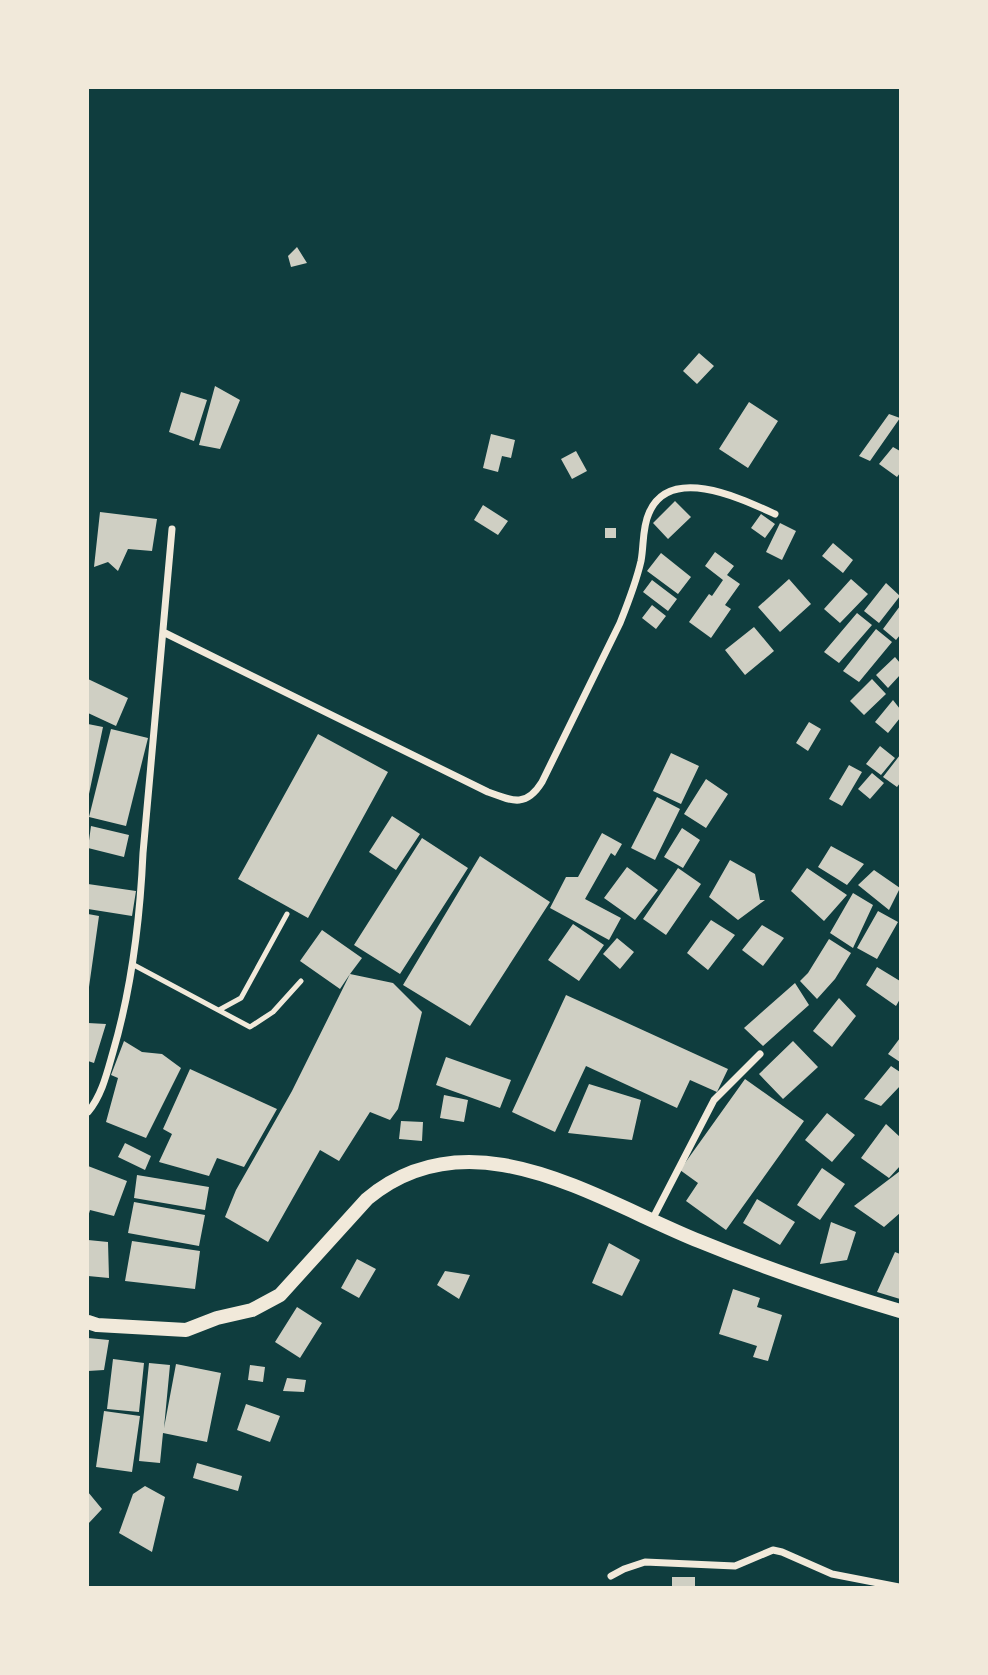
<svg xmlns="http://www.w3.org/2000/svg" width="988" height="1675" viewBox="0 0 988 1675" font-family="'Source Serif 4',serif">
<rect width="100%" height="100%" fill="#0f3d3e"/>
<path fill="#cfcfc3" d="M297,247L307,263L291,267L288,256Z
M699,353L714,366L697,384L683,371Z
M215,386L240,400L220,449L199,445Z
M181,392L207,400L194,441L169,432Z
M749,402L778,421L748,468L719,449Z
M889,414L900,418L870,461L859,456Z
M491,434L515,440L511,458L502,456L498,472L483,468Z
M893,447L900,451V473L897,477L879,464Z
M576,451L587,471L572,479L561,459Z
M675,501L691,517L668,539L653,523Z
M483,505L508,521L498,535L474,520Z
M100,512L157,519L152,551L128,549L118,571L108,562L94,567Z
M761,514L775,524L765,538L751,528Z
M780,523L796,531L782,560L766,552Z
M605,528H616V538H605Z
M833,543L853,560L843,573L822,556Z
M715,552L734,566L727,575L740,584L725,605L731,609L711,638L689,622L709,594L712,596L723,580L705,566Z
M661,553L691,577L678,594L647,571Z
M789,579L811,604L780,632L758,607Z
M851,579L868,594L840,623L824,609Z
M652,580L677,599L668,611L643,592Z
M886,583L900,596L879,623L864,611Z
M652,605L666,616L656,629L642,618Z
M900,606V635L896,640L883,629Z
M857,613L872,625L839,663L824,652Z
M754,627L774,651L745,675L725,650Z
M876,629L892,642L859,682L843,671Z
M895,657L900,663V675L888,688L876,675Z
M88,679L128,698L116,726L88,713Z
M872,679L886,694L864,715L850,701Z
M893,700L900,709V718L888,733L875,722Z
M809,722L821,729L808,751L796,743Z
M88,724L103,727L89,794L88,793Z
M111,729L148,738L126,826L89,817Z
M318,734L388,772L308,918L238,879Z
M880,746L895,758L881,775L866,764Z
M671,753L699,766L681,804L653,791Z
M900,755V783L897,787L883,777Z
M849,765L862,772L842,806L829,799Z
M872,773L884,783L870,799L858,789Z
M706,779L728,794L706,828L684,814Z
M657,797L680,809L655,860L631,848Z
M392,816L420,834L396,870L369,852Z
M91,826L129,835L124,857L88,848Z
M682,828L700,840L683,868L664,857Z
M602,833L622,844L615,856L611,853L585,899L621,918L609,940L550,908L566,877H578Z
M422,838L468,868L400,974L354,945Z
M831,846L864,864L847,885L818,867Z
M480,856L550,902L470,1026L403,985Z
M730,860L755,874L760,900H765L738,920L709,897Z
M627,867L658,890L635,920L604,898Z
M678,868L701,884L666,935L643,919Z
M807,868L847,895L824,921L791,891Z
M874,870L900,888L889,910L858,885Z
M88,884L136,891L132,916L88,909Z
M853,893L873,905L853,948L830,933Z
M878,911L898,922L877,959L857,948Z
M88,914L99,916L89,987H88Z
M711,920L735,935L708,970L687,953Z
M573,924L604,945L579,981L548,960Z
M762,925L784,938L763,966L742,950Z
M322,930L362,958L350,974L393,983L422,1012L398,1109L390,1120L370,1112L339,1161L320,1150L268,1242L225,1217L236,1190L292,1091L350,974L340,989L300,961Z
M617,938L634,952L620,969L603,954Z
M829,939L851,953L835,979L817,999L800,981L808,973Z
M877,967L900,981V999L896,1006L866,985Z
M795,983L809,1005L763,1046L744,1028Z
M566,995L728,1069L717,1092L690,1080L677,1108L586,1066L555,1132L512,1112Z
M839,998L856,1016L832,1047L813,1031Z
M88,1023L106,1024L94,1063L88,1061Z
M900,1038V1062L888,1054Z
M124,1041L142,1052L162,1054L181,1068L146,1138L106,1122L118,1078L111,1075Z
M793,1041L818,1067L783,1099L759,1074Z
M446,1057L511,1080L500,1108L436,1085Z
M891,1066L900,1072V1086L881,1106L864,1099Z
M190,1069L277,1109L244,1167L217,1158L209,1176L159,1162L172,1134L163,1129Z
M745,1079L804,1121L726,1230L686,1201L698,1183L680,1170Z
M589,1084L641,1100L632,1140L568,1133Z
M444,1095L468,1100L464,1122L440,1118Z
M827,1113L855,1135L832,1162L805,1140Z
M401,1121L423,1122L422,1141L399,1139Z
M886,1124L900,1137V1166L889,1178L861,1158Z
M125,1143L151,1156L145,1170L118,1157Z
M88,1166L127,1181L114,1216L90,1210L88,1217Z
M822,1168L845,1184L820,1220L797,1205Z
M900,1171V1213L884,1227L854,1206Z
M137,1175L209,1187L205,1210L134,1198Z
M757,1199L795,1222L780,1245L743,1223Z
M134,1202L205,1215L199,1246L128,1233Z
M831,1222L856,1232L847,1260L820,1264Z
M88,1240L108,1242L109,1278L88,1276Z
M132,1241L200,1251L195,1289L125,1281Z
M609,1243L640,1260L622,1296L592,1283Z
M895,1252L900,1254V1299L877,1292Z
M357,1259L376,1269L359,1298L341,1288Z
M445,1271L470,1275L459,1299L437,1285Z
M733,1289L760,1298L757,1307L782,1315L768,1361L753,1357L757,1346L719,1334Z
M297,1307L322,1323L300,1358L275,1342Z
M88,1338L109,1340L104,1370L88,1371Z
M113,1359L144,1363L139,1412L107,1409Z
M149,1363L170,1365L164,1428L176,1364L221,1373L207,1442L163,1433L160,1463L139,1461Z
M250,1365L265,1367L263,1382L248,1380Z
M287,1378L306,1380L304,1392L283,1391Z
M246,1404L280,1416L270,1442L237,1430Z
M104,1411L140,1416L132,1472L96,1467Z
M197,1463L242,1476L238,1491L193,1478Z
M145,1486L165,1497L152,1552L119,1533L133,1494Z
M88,1492L102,1509L88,1524Z
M672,1577H695V1588H672Z"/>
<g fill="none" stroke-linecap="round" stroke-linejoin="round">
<path stroke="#f1e9da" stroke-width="5" d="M132,964L250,1027L273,1012L301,981
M219,1010L241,998L287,914"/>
<path stroke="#f1e9da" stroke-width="7" d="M163,632L488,792C512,801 526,808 542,782L620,623C628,603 636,583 641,561C644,546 642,528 649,513C670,464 742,499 775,514
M88,1112C102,1095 107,1073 113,1052C132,987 140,920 143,853L172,529
M652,1220L714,1100L760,1054
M611,1576L624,1569L645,1562L735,1566L773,1550L782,1552L832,1574L899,1587"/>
<path stroke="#f1e9da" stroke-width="14" d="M88,1322L97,1325L186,1330L217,1318L252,1310L280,1295L367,1199C471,1112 597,1200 699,1241C765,1268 832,1291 900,1311"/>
</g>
<rect width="988" height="1675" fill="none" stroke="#f1e9da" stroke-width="178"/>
</svg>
